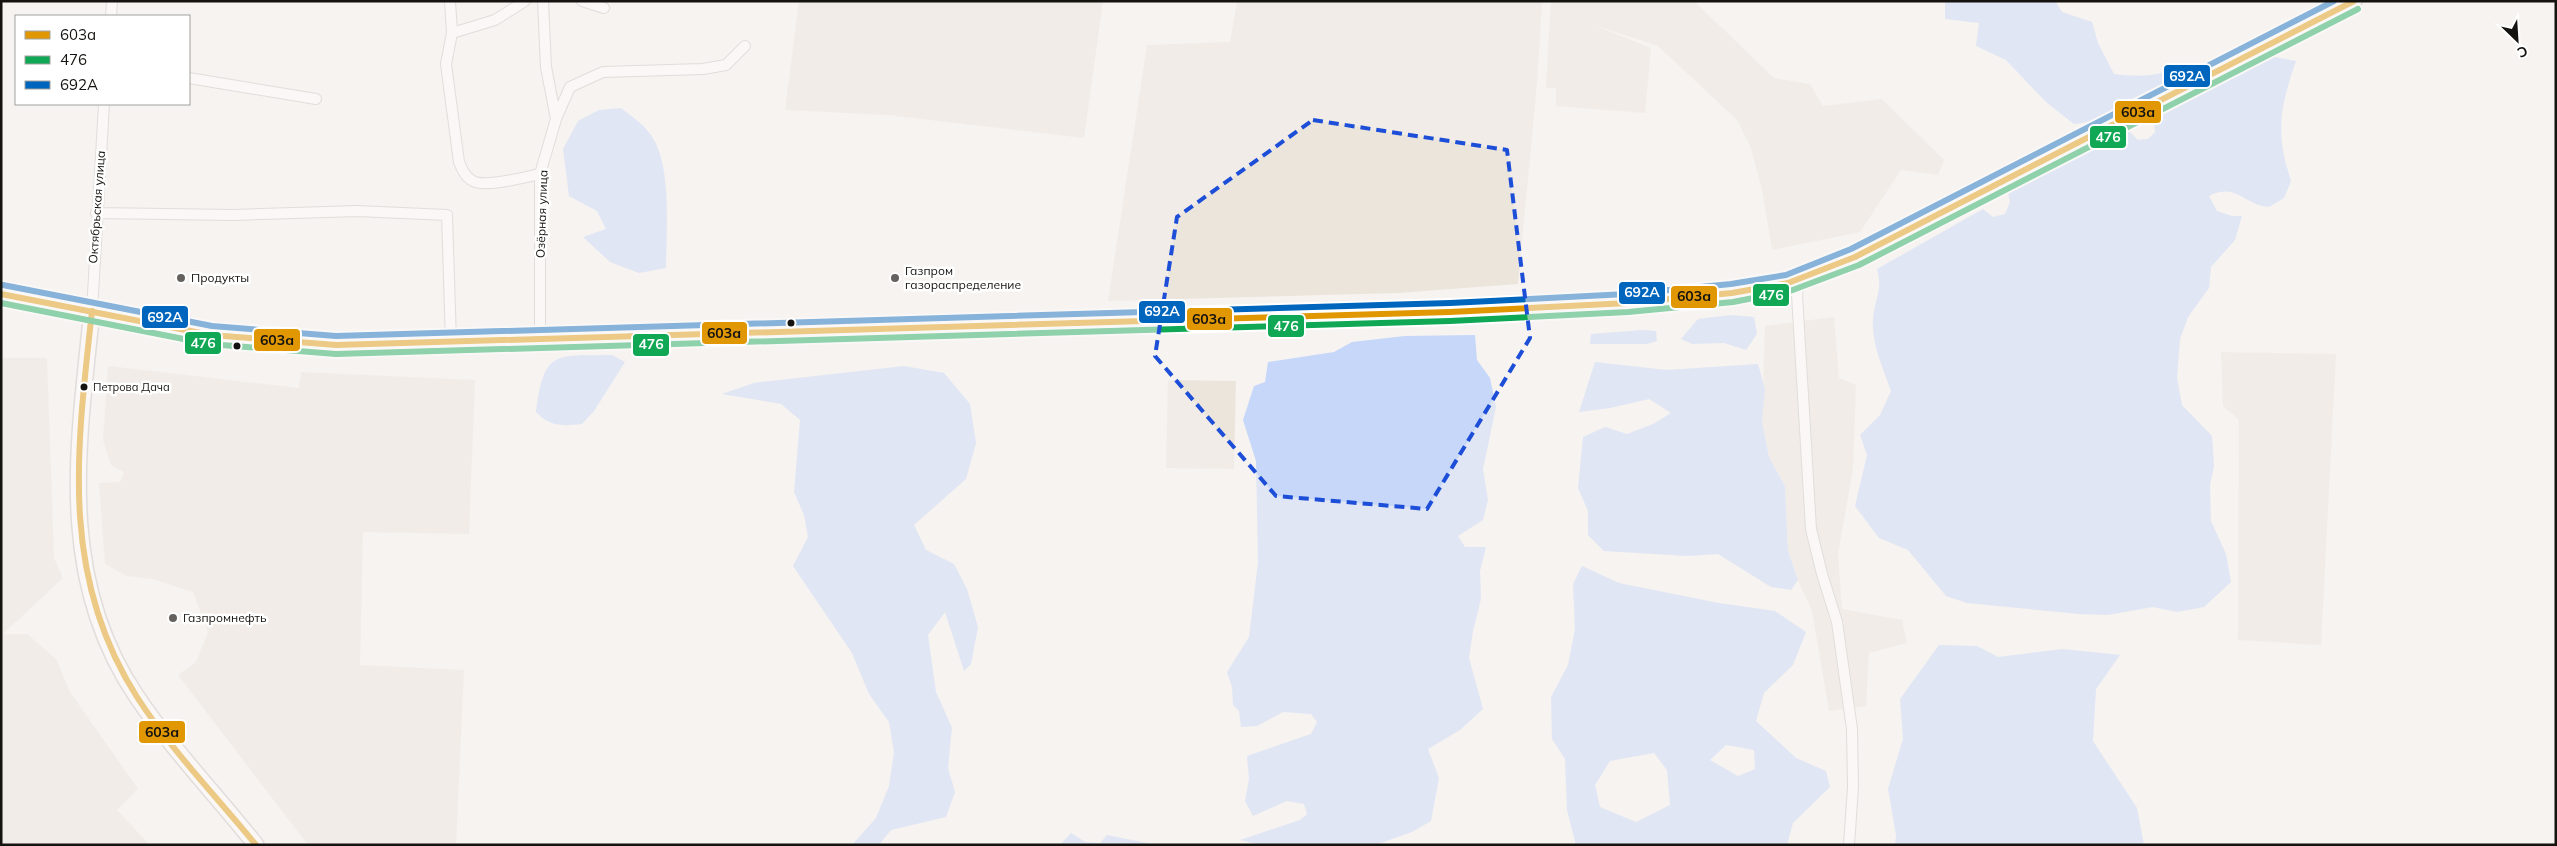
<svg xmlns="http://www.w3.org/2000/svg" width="2557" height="846" viewBox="0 0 2557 846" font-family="Mulish,sans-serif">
<rect width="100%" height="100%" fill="#f6f3f0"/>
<path fill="#ece5dc" d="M799,1H1103L1084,138L888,115L785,110Z
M1237,1H1542L1537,83L1518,284L1398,293L1108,301L1147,45L1230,42Z
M1551,1H1694L1774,78L1810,84L1823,106L1882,99L1944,160L1938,175L1901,170L1860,232L1772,250L1762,190L1751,148L1737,120L1658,46L1594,25L1651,48L1645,113L1556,106V88H1546Z
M1834,317L1839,378L1856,385L1853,469L1838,554L1842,609L1902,620L1907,643L1869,653L1866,706L1829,711L1812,611L1798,580L1788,551L1785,486L1769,457L1762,421L1765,326Z
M2221,352L2336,354L2321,645L2238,640L2239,420L2223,406Z
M1,358H47L54,558L63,578L4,633H1Z
M108,366L299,388L301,372L475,380L469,534L363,532L360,665L464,670L456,845H308L178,675L196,662L208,632L193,592L152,579L127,576L105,564L99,483L120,482L124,472L111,465L103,440Z
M1168,380L1236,381L1234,469L1166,468Z
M1,634H27L56,659L70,692L138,789L117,810L150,845H1Z"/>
<path fill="#c6d7f9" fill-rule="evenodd" d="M1945,1H2055L2062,12L2092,22L2098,43L2114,74C2137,77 2159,77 2179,66L2180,75L2089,122L2074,124L2046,102L2006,60L1976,46L1979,23L1945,19Z
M2274,57L2296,61C2280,107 2275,133 2291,181L2284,198L2269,207C2244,205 2236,182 2209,196L2217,211L2232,216H2242L2235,240L2211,267L2209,288L2188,317L2180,339L2177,378L2182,405L2212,436L2214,466L2210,485L2211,521L2226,554L2231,582L2204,607L2177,612L2153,607L2108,615L2079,614L1967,603L1946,596L1908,550L1879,538L1855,506L1867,455L1860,435L1880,415L1891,391C1883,368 1871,342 1873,318C1875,297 1883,292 1877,269L1983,209L1993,217L2005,214L2010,202L2008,192L2129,131L2138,140L2148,139L2155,132L2153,116Z
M621,108C633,117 647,127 654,140C672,173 666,232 666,268L639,273L610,262L583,237L606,229L597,211L569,196L563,149L578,121L599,110Z
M1731,315L1754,317L1757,334L1746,350L1724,343L1692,344L1681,339L1698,319Z
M1643,330L1656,331L1657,341L1647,344H1590L1591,334Z
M1475,335L1477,360L1490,378L1496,407L1483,469L1488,500L1483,520L1458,536L1465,547H1486L1480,571L1481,599L1473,631L1469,658L1483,709L1460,730L1428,749L1439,778L1431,821L1412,832L1375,845H1261L1240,840L1300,820L1307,814L1304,804L1287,801L1253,816L1245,801L1249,779L1247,756L1311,734L1317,722L1311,714L1283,712L1257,726L1241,727L1239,711L1233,705L1232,687L1227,672L1249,637L1258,562L1256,461L1243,420L1254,386L1265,382L1268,362L1334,352L1352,342L1405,336Z
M612,355L625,362L594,411L582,424C563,426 550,427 536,412C544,349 555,356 612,355Z
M1595,362L1666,370L1758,364L1765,389L1762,421L1769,457L1785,486L1788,551L1798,580L1791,590L1771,587L1718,554L1687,556L1604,551L1588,535V511L1578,488L1583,437L1605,427L1627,434L1653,424L1671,413L1649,399L1610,408L1579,412Z
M904,366L944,373L970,404L976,443L966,479L914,525L926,550L954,564L967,589L978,627L971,664L964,671L945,612L928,635L936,692L952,728L948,768L955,792L946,817L891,830L879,845H852L876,818L889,786L894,753L889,722L869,694L852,653L793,566L808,537L804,515L794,492L800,420L781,404L722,394L754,383Z
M1582,566L1619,583L1719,603L1775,611L1806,632L1793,665L1764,693L1756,721L1796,758L1826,771L1830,787L1793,823L1787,845H1576L1567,810L1565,759L1552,739L1551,697L1568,665L1575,629L1573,584ZM1726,745L1754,750L1755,769L1738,776L1710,760ZM1654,753L1667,770L1670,805L1636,822L1600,807L1595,785L1610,761Z
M1939,645L1977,646L1998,657L2063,649L2120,655L2096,689L2093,741L2137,808L2144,845H1895L1896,835L1888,789L1903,739L1900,699Z
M1071,833L1085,842L1100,843L1107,835L1157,845H1060Z"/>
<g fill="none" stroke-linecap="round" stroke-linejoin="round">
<defs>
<path id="minor" d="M450,1L452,33L446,64L459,162C462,169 465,177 473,181C485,188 525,177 540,174
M582,1L604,8
M111,16L112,1
M452,33L495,20L525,1
M189,78L316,99
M556,119L570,87L603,72L703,69L726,65L745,46
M96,213L233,215L357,211L447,215L451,342
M1800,279L1797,295L1811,529L1822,574L1837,622L1852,729L1853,787L1849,845
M92,311L104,104
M540,340V174L556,119L546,67L543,1"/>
<path id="tertiary" d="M1,294L92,311"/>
<path id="secondary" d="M256,845C217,796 172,749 137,697C56,578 78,445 92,311L226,337L336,345L1450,312L1628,303L1732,293L1788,283L1855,257L2354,1"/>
</defs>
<use href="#minor" stroke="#c6c4c1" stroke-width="12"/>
<use href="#tertiary" stroke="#c6c4c1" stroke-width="15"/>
<use href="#secondary" stroke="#c6c4c1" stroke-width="18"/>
<use href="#minor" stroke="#fefdfd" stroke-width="10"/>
<use href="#tertiary" stroke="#fefdfd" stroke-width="12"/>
<use href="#secondary" stroke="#fefdfd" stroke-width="15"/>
<defs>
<path id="bus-1" d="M1,294L211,335L336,345L1450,312L1628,303L1732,293L1788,283L1855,257L2354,1
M92,311C77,448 59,575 137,697C171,750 216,796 256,845"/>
<path id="bus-2" d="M1,303L209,344L336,354L1450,321L1628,312L1733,302L1790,291L1859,265L2358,9"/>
<path id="bus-3" d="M3,285L212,326L336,336L1450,303L1627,294L1731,284L1786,275L1851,249L2334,1"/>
</defs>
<use href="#bus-1" stroke="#fff" stroke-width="10"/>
<use href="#bus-2" stroke="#fff" stroke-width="10"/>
<use href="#bus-3" stroke="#fff" stroke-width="10"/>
<use href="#bus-1" stroke="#e09702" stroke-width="6"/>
<use href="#bus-2" stroke="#10a855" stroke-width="6"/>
<use href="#bus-3" stroke="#0065bd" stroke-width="6"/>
</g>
<path d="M0 0H2557V846H0ZM1313,120L1507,150L1530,338L1427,509L1276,496L1155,356L1177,217Z" fill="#f6f3f0" fill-opacity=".55" fill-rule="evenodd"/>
<path fill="none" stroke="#1d4ed8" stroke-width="4" stroke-dasharray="10 6" stroke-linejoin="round" d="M1313,120L1507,150L1530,338L1427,509L1276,496L1155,356L1177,217Z"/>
<g fill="#64615e" stroke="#fff" stroke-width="2">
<circle cx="181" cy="278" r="5"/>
<circle cx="895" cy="278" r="5"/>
<circle cx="173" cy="618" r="5"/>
</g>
<g fill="#151310" stroke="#fff" stroke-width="2">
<circle cx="791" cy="323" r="4.5"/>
<circle cx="237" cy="346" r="4.5"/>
<circle cx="84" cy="387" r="4.5"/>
</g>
<g text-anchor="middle" stroke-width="5" stroke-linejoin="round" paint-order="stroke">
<g font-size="11" fill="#151310" stroke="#fff" text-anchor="start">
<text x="93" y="391">Петрова Дача</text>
</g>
<g font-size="12" fill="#151310" stroke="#fff">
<text transform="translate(97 207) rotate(-86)" y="4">Октябрьская улица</text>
<text transform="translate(542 214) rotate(-88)" y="4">Озёрная улица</text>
</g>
<g font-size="12" fill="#151310" stroke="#fff" text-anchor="start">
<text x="905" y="275">Газпром<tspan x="905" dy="14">газораспределение</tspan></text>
<text x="191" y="282">Продукты</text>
<text x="183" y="622">Газпромнефть</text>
</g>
</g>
<g stroke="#fff" stroke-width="2">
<rect x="2163" y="64" width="48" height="24" rx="5" fill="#0065bd"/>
<rect x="2114" y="100" width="48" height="24" rx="5" fill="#e09702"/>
<rect x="2089" y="125" width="38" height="24" rx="5" fill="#10a855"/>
<rect x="1618" y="281" width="48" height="24" rx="5" fill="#0065bd"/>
<rect x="1752" y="283" width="38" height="24" rx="5" fill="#10a855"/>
<rect x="1670" y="285" width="48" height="24" rx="5" fill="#e09702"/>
<rect x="1138" y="300" width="48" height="24" rx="5" fill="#0065bd"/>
<rect x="141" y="305" width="48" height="24" rx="5" fill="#0065bd"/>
<rect x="1186" y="307" width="47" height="24" rx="5" fill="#e09702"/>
<rect x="1267" y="314" width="38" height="24" rx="5" fill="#10a855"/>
<rect x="701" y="321" width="47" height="24" rx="5" fill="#e09702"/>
<rect x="253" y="328" width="48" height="24" rx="5" fill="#e09702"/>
<rect x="184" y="331" width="38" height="24" rx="5" fill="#10a855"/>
<rect x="632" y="333" width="38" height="24" rx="5" fill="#10a855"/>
<rect x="138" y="720" width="48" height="24" rx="5" fill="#e09702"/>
</g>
<g font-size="14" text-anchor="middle" font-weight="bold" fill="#fff">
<text x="2187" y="81">692А</text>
<text x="2108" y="142">476</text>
<text x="1642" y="297">692А</text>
<text x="1771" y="300">476</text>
<text x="1162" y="316">692А</text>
<text x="165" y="322">692А</text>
<text x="1286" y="331">476</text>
<text x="203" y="348">476</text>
<text x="651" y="349">476</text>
</g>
<g font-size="14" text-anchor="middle" font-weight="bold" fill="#111">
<text x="2138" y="117">603а</text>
<text x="1694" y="301">603а</text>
<text x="1209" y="324">603а</text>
<text x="724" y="338">603а</text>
<text x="277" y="345">603а</text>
<text x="162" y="737">603а</text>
</g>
<rect width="2557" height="846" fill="none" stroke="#151310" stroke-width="5"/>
<rect x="15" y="15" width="175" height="90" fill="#ffffff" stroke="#a1a19f"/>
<rect x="25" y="31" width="25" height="8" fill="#e09702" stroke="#a1a19f"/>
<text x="60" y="40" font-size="15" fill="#151310">603а</text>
<rect x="25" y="56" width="25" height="8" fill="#10a855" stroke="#a1a19f"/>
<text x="60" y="65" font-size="15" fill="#151310">476</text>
<rect x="25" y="81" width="25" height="8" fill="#0065bd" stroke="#a1a19f"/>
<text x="60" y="90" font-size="15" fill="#151310">692А</text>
<g transform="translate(2517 40) rotate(155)" stroke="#ffffff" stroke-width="4" paint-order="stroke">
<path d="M0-4L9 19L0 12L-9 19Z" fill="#151310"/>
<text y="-8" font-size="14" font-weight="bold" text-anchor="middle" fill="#151310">С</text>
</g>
</svg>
